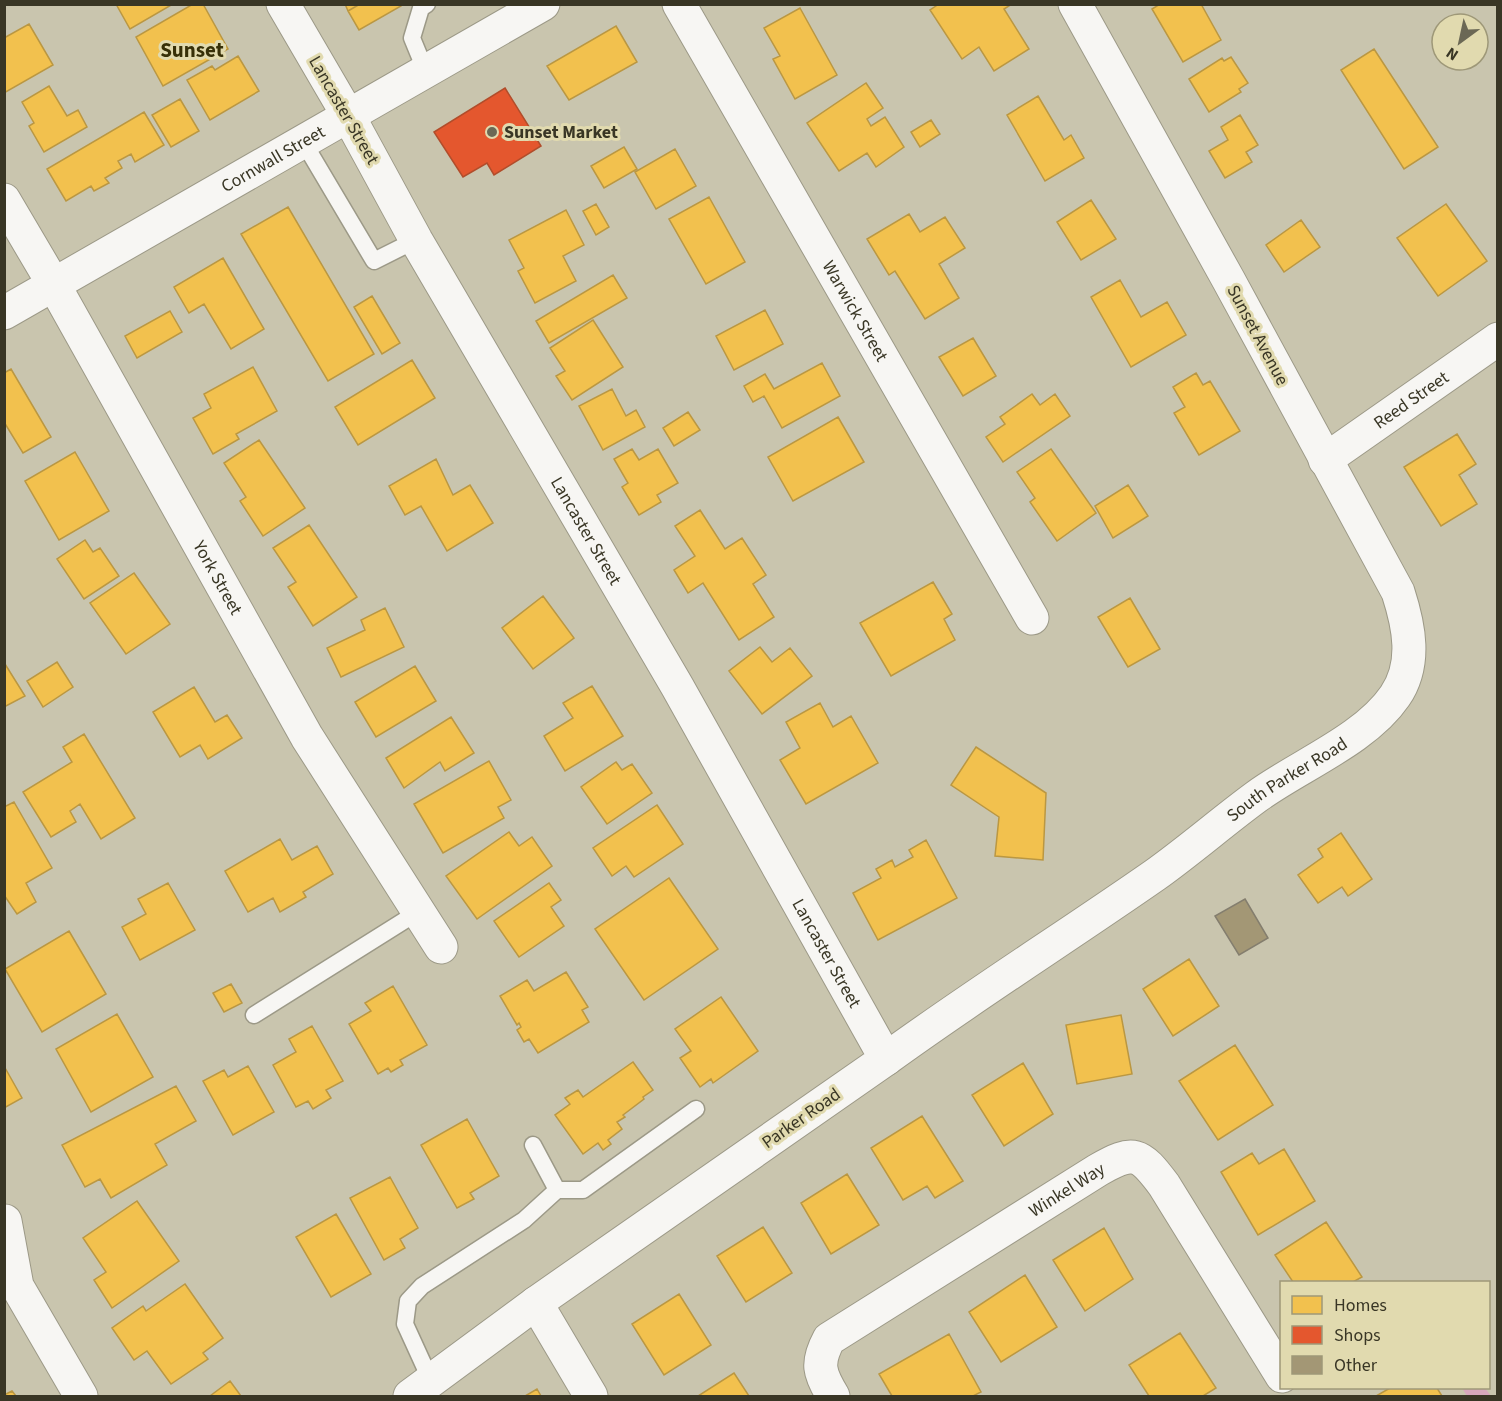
<svg xmlns="http://www.w3.org/2000/svg" width="1502" height="1401" viewBox="0 0 1502 1401" font-family="'Source Sans 3',sans-serif">
<rect width="100%" height="100%" fill="#c9c5ae"/>
<path fill="#d7a7bc" d="M1462,1388H1485L1491,1396H1467Z"/>
<path fill="#f2c14e" stroke="#ba9742" stroke-width="1.5" d="M116,4H173L130,29Z
M193,4H203L228,49L163,86L136,37Z
M345,4H360L348,11Z
M360,4H400L401,6L359,30L348,11Z
M939,4H1012L1004,9L1029,49L994,71L979,47L962,59L930,10Z
M1160,4H1201L1221,40L1183,62L1152,9Z
M800,8L837,75L795,99L773,59L780,56L764,28Z
M29,24L53,65L4,93V38Z
M616,26L637,62L569,100L547,66Z
M1374,49L1438,147L1404,169L1341,70Z
M238,56L259,91L210,120L187,80L212,66L215,70Z
M1231,57L1248,83L1239,89L1241,92L1209,112L1189,79L1222,58L1224,61Z
M866,83L883,108L867,119L871,126L885,117L904,147L876,167L867,153L839,171L807,123Z
M49,86L67,116L78,110L87,127L44,152L29,126L34,123L22,102Z
M1038,96L1064,140L1071,135L1084,158L1045,181L1007,115Z
M180,99L199,131L171,147L152,115Z
M144,112L164,145L135,162L131,154L118,161L122,168L105,178L109,183L94,191L91,186L66,201L47,169Z
M1240,115L1258,145L1246,152L1252,162L1225,178L1209,151L1228,140L1221,127Z
M931,120L940,134L920,147L911,132Z
M624,147L637,169L604,188L591,166Z
M675,149L696,186L656,209L635,172Z
M709,197L745,262L706,284L669,219Z
M1091,200L1116,239L1081,260L1057,222Z
M596,204L609,227L596,235L583,211Z
M1446,204L1487,261L1438,296L1397,238Z
M288,207L374,354L328,381L241,234Z
M566,210L584,245L563,256L576,281L535,303L518,271L524,268L509,240Z
M909,214L920,232L945,217L965,248L939,264L959,298L925,319L895,271L889,275L867,239Z
M1301,220L1320,247L1284,272L1266,245Z
M223,258L264,329L231,349L204,304L189,313L174,287Z
M613,275L627,298L549,343L536,321Z
M1120,280L1141,317L1167,302L1186,335L1131,367L1091,297Z
M372,296L400,343L382,354L354,307Z
M765,310L783,344L734,370L716,336Z
M170,311L182,332L137,358L125,336Z
M593,320L623,367L572,400L556,376L565,371L550,348Z
M973,338L996,376L963,396L939,357Z
M412,360L435,398L358,445L335,407Z
M822,363L840,396L782,428L764,396L753,402L744,386L765,374L774,389Z
M253,367L277,411L236,434L239,439L213,454L193,418L211,408L204,394Z
M11,369L51,437L23,453L4,422V373Z
M1196,373L1203,385L1210,381L1240,431L1199,455L1174,413L1185,407L1173,387Z
M612,389L626,416L636,410L645,427L603,450L579,406Z
M1032,394L1040,405L1055,394L1070,416L1003,462L986,437L1005,424L1000,417Z
M688,412L700,430L674,446L663,428Z
M838,417L864,462L793,501L768,457Z
M1457,434L1476,464L1459,475L1477,504L1441,526L1404,467Z
M259,440L305,508L263,536L240,501L246,497L224,463Z
M632,449L639,460L658,449L678,483L657,495L661,502L639,515L622,487L628,483L614,459Z
M1051,449L1096,513L1057,541L1030,502L1035,498L1017,472Z
M75,452L109,511L59,540L25,481Z
M436,459L453,495L470,485L493,523L447,551L421,506L405,515L389,486Z
M1128,485L1148,516L1113,538L1095,506Z
M700,510L725,549L742,538L766,575L753,584L774,617L739,640L703,583L688,593L674,570L695,556L675,526Z
M309,525L357,597L313,626L288,587L296,582L273,548Z
M85,540L93,552L100,548L119,576L84,599L57,559Z
M134,573L170,624L126,654L90,603Z
M933,582L952,614L944,619L955,640L891,676L860,623Z
M543,596L574,638L533,669L502,628Z
M1130,598L1160,649L1128,667L1098,617Z
M385,608L404,647L341,677L327,648L365,630L361,620Z
M760,647L772,662L790,648L812,676L762,714L729,671Z
M57,662L73,687L43,707L27,681Z
M5,664L25,696L4,707V665Z
M415,666L436,701L376,737L355,702Z
M592,686L623,736L565,771L544,736L573,718L563,703Z
M194,687L215,722L227,715L242,738L208,759L200,745L180,757L153,712Z
M820,703L833,727L851,716L878,763L806,804L780,760L800,748L786,722Z
M451,717L474,753L445,771L440,762L404,788L386,758Z
M84,734L135,818L101,839L80,804L70,811L76,822L51,837L23,792L72,762L63,747Z
M976,747L1046,793L1043,860L995,856L999,817L951,785Z
M489,761L511,800L498,807L504,818L443,853L414,804Z
M616,762L622,770L632,764L652,793L607,824L581,787Z
M14,802L52,868L26,883L36,902L17,914L4,895V807Z
M657,805L683,844L634,877L626,866L612,876L593,848Z
M509,832L519,846L532,837L552,866L477,919L446,876Z
M1341,833L1372,879L1348,896L1342,887L1318,903L1298,875L1323,857L1318,849Z
M280,839L292,860L317,846L333,874L303,892L306,897L280,912L273,898L248,912L225,871Z
M926,840L957,898L878,940L853,893L881,878L876,869L892,860L895,867L913,857L909,850Z
M669,878L718,949L644,1000L595,929Z
M168,883L195,930L140,960L122,927L146,914L138,899Z
M549,883L561,900L551,907L564,926L519,957L494,921Z
M69,931L106,994L42,1032L5,969Z
M1189,959L1219,1006L1173,1036L1143,989Z
M566,972L588,1007L582,1010L589,1022L538,1053L529,1039L524,1042L517,1030L521,1027L519,1023L517,1025L500,996L527,980L534,991Z
M231,984L242,1003L224,1012L213,993Z
M393,986L427,1045L400,1060L403,1065L391,1072L388,1068L378,1074L349,1024L371,1011L365,1003Z
M721,997L758,1051L713,1083L711,1079L700,1087L680,1058L691,1051L675,1029Z
M117,1014L153,1077L91,1112L56,1049Z
M1121,1015L1132,1074L1077,1084L1066,1025Z
M312,1026L343,1081L326,1090L331,1098L313,1109L308,1101L296,1107L273,1065L296,1052L289,1039Z
M1235,1045L1273,1105L1218,1140L1179,1081Z
M633,1062L653,1090L643,1097L644,1099L623,1115L625,1117L617,1122L622,1129L608,1140L611,1144L603,1150L598,1143L583,1154L555,1115L570,1104L565,1098L578,1090L583,1097Z
M1023,1063L1053,1114L1004,1146L972,1095Z
M4,1066L22,1098L4,1108Z
M248,1066L274,1112L233,1135L203,1081L224,1070L228,1077Z
M176,1086L196,1121L155,1144L167,1165L111,1198L100,1179L85,1187L62,1145Z
M922,1116L963,1181L935,1198L927,1186L903,1200L871,1148Z
M467,1119L499,1176L470,1193L474,1199L457,1208L421,1145Z
M1284,1149L1315,1201L1258,1235L1221,1172L1252,1153L1259,1164Z
M847,1174L879,1225L831,1254L801,1203Z
M390,1177L418,1228L400,1239L405,1248L384,1260L350,1198Z
M137,1201L179,1261L112,1308L94,1280L106,1272L83,1238Z
M336,1214L371,1274L331,1297L296,1237Z
M1326,1222L1362,1277L1353,1282H1293L1275,1255Z
M763,1227L792,1273L746,1302L717,1256Z
M1104,1228L1133,1279L1085,1311L1053,1260Z
M1025,1275L1057,1327L1001,1362L969,1312Z
M185,1284L223,1338L203,1353L208,1359L171,1384L147,1351L134,1360L112,1328L143,1306L146,1311Z
M679,1294L711,1345L664,1375L632,1324Z
M1180,1333L1216,1388L1203,1396H1149L1129,1365Z
M949,1334L981,1392L973,1396H892L879,1374Z
M734,1373L749,1396H698Z
M230,1381L241,1396H210Z
M1390,1388H1437L1442,1396H1376Z
M537,1389L541,1396H525Z
M12,1391L16,1396H4V1395Z"/>
<path fill="#e4572e" stroke="#b14d2b" stroke-width="1.5" d="M505,88L541,146L494,175L487,163L463,177L434,132Z"/>
<path fill="#a39775" stroke="#847e6e" stroke-width="1.5" d="M1245,899L1268,938L1239,955L1215,916Z"/>
<g fill="none" stroke-linecap="round" stroke-linejoin="round">
<defs>
<path id="service" d="M426,72L412,38L421,8L427,4
M304,143L374,261L416,240
M254,1015L418,912
M557,1190H583L696,1109
M431,1381L405,1324L408,1301L422,1286L524,1220L557,1190L533,1145"/>
<g id="minor">
<path d="M283,4L349,117"/>
<path id="s1" d="M679,4L1032,618"/>
<path id="s2" d="M4,200L54,285L307,737L441,947"/>
<path id="s3" d="M1325,460L1498,339"/>
<path id="s4" d="M886,1059C974,995 1066,937 1155,875C1190,850 1222,822 1256,797C1298,766 1365,740 1395,696C1417,664 1409,626 1398,592L1228,279L1075,4"/>
<path d="M5,1221L17,1286L81,1396"/>
<path d="M410,1396L536,1303"/>
<path id="s5" d="M833,1396C819,1373 816,1363 829,1339L1098,1170C1134,1149 1140,1153 1164,1185L1282,1376"/>
</g>
<g id="tertiary">
<path id="s6" d="M349,117L416,240L677,686L886,1059L536,1303L591,1396"/>
</g>
<g id="secondary">
<path id="s7" d="M4,313L543,4"/>
</g>
</defs>
<use href="#service" stroke="#9c9987" stroke-width="19"/>
<use href="#minor" stroke="#9c9987" stroke-width="35"/>
<use href="#tertiary" stroke="#9c9987" stroke-width="35"/>
<use href="#secondary" stroke="#9c9987" stroke-width="35"/>
<use href="#service" stroke="#f7f6f3" stroke-width="16"/>
<use href="#minor" stroke="#f7f6f3" stroke-width="33"/>
<use href="#tertiary" stroke="#f7f6f3" stroke-width="33"/>
<use href="#secondary" stroke="#f7f6f3" stroke-width="33"/>
</g>
<circle fill="#6b6855" stroke="#e1daaf" stroke-width="2" cx="492" cy="132" r="6"/>
<g text-anchor="middle" stroke-width="6" stroke-linejoin="round" paint-order="stroke">
<g font-size="18" fill="#393625" stroke="#e1daaf">
<text transform="translate(344 110) rotate(60)" y="6">Lancaster Street</text>
<text dy="6" stroke="none"><textPath href="#s7" startOffset="310">Cornwall Street</textPath></text>
<text dy="6" stroke="none"><textPath href="#s1" startOffset="354">Warwick Street</textPath></text>
<text transform="translate(1258 335) rotate(62)" y="6">Sunset Avenue</text>
<text dy="6" stroke="none"><textPath href="#s3" startOffset="105">Reed Street</textPath></text>
<text dy="6" stroke="none"><textPath href="#s6" startOffset="477">Lancaster Street</textPath></text>
<text dy="6" stroke="none"><textPath href="#s2" startOffset="434">York Street</textPath></text>
<text dy="6" stroke="none"><textPath href="#s4" startOffset="489">South Parker Road</textPath></text>
<text dy="6" stroke="none"><textPath href="#s6" startOffset="963">Lancaster Street</textPath></text>
<text transform="translate(801 1118) rotate(-35)" y="6">Parker Road</text>
<text dy="6" stroke="none"><textPath href="#s5" startOffset="342">Winkel Way</textPath></text>
</g>
<g font-size="18" font-weight="bold" fill="#393625" stroke="#e1daaf" text-anchor="start">
<text x="504" y="138">Sunset Market</text>
</g>
<g font-size="21" font-weight="bold" fill="#373008" stroke="#e1daaf">
<text x="192" y="57">Sunset</text>
</g>
</g>
<rect width="1502" height="1401" fill="none" stroke="#393625" stroke-width="12"/>
<rect x="1280" y="1281" width="210" height="108" fill="#e1daaf" stroke="#9e9878" stroke-width="1.5"/>
<rect x="1292" y="1296" width="30" height="18" fill="#f2c14e" stroke="#9e9878" stroke-width="1.5"/>
<text x="1334" y="1311" font-size="18" fill="#393625">Homes</text>
<rect x="1292" y="1326" width="30" height="18" fill="#e4572e" stroke="#9e9878" stroke-width="1.5"/>
<text x="1334" y="1341" font-size="18" fill="#393625">Shops</text>
<rect x="1292" y="1356" width="30" height="18" fill="#a39775" stroke="#9e9878" stroke-width="1.5"/>
<text x="1334" y="1371" font-size="18" fill="#393625">Other</text>
<g transform="translate(1460 42) rotate(213)"><circle r="28" fill="#e1daaf" stroke="#9e9878" stroke-width="1.5"/>
<path d="M0-4.5L10 22L0 15L-10 22Z" fill="#6b6855"/>
<text y="-9" font-size="16" font-weight="bold" text-anchor="middle" fill="#393625">N</text>
</g>
</svg>
